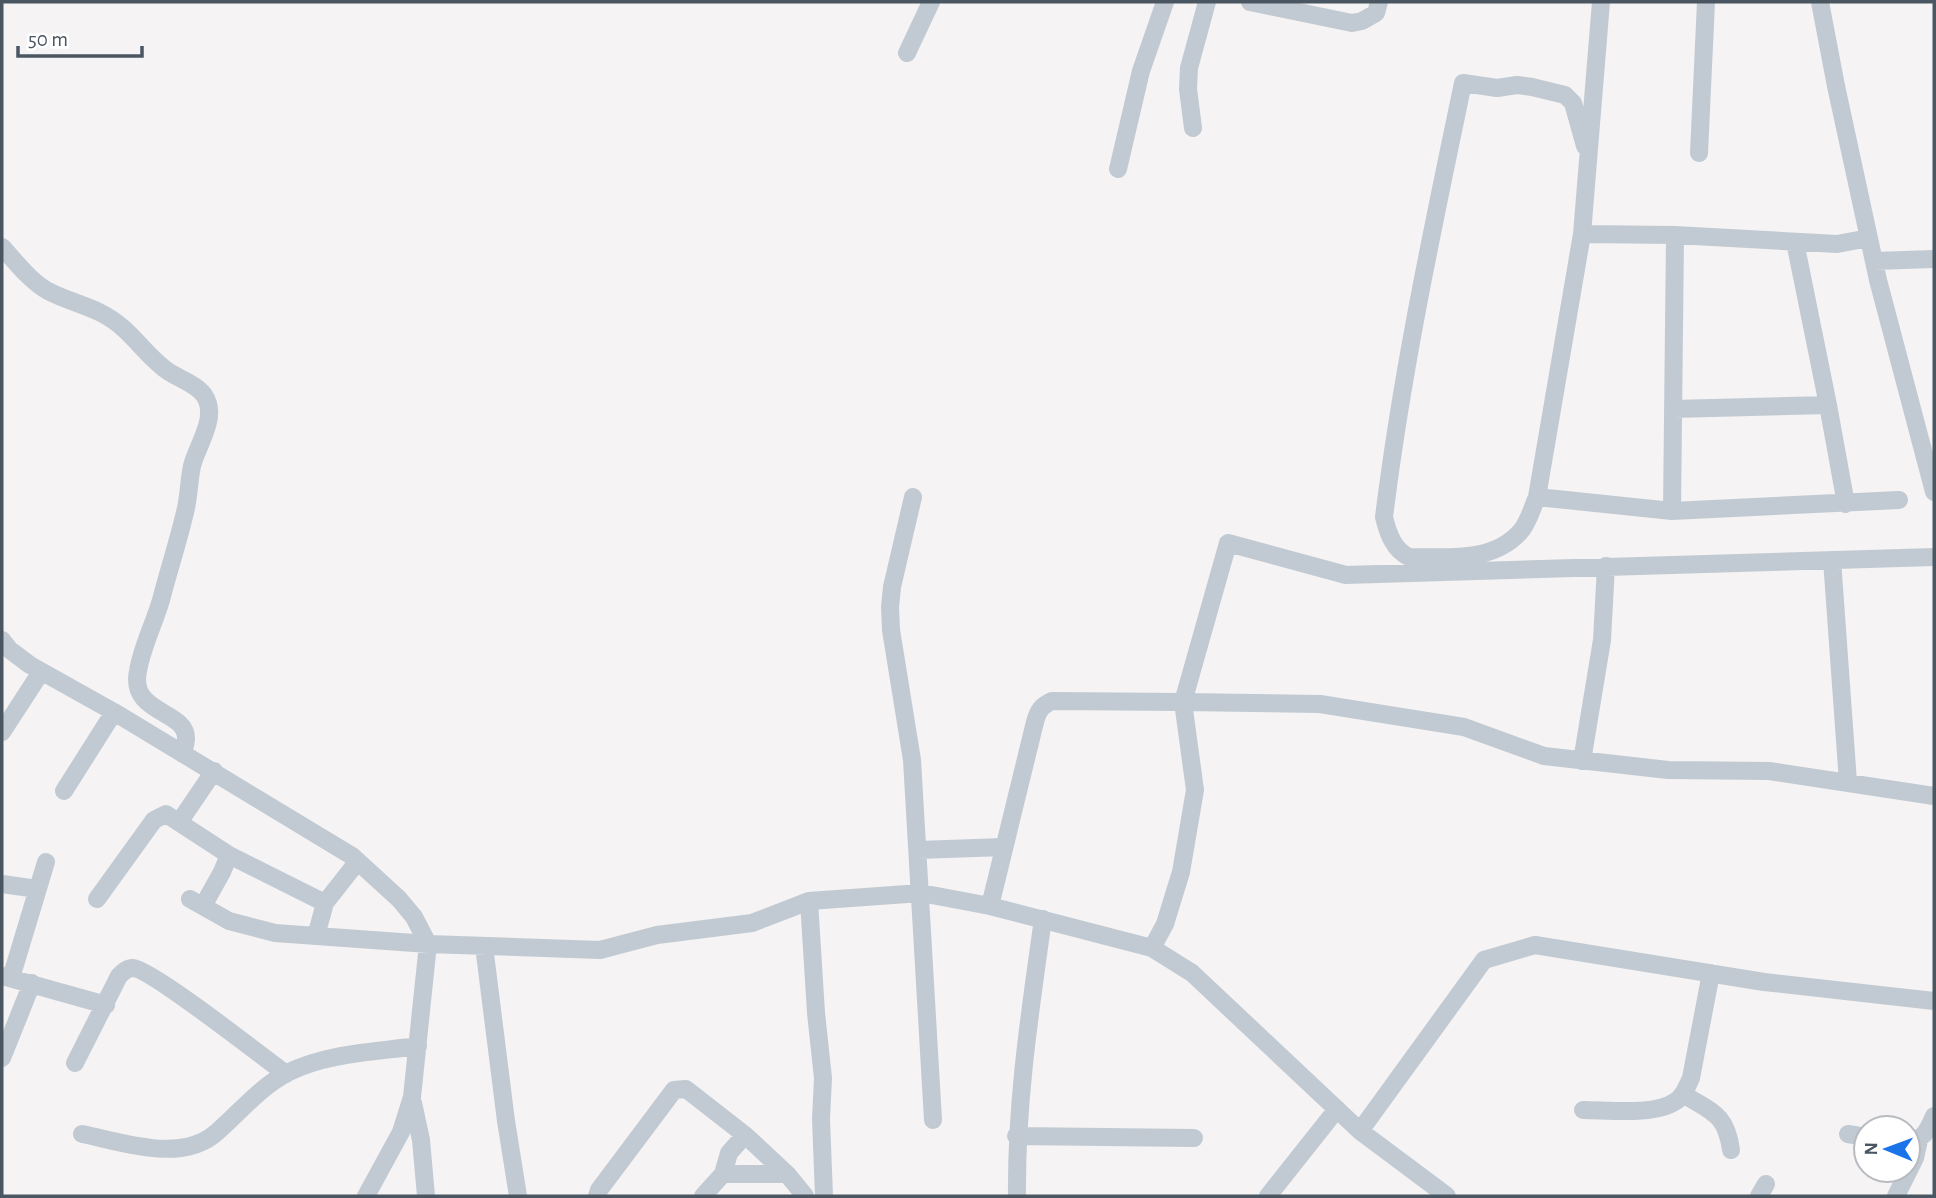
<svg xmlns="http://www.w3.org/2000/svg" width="1936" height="1198" viewBox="0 0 1936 1198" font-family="'Alegreya Sans',sans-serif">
<rect width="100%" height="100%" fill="#f5f3f3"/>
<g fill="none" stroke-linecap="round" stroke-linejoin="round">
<path stroke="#c1cad2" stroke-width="18" d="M1250,2L1352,23L1362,21L1376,13L1379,2
M1601,2L1582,234L1537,497L1672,511L1899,500
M1820,2L1836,86L1878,280L1934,492
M907,53L931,2
M1193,128L1188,89L1189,68L1207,2
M1699,153L1706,2
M1118,169L1141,71L1165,2
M1582,234L1675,235L1837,244L1869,238
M1795,242L1828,405L1846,504
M2,247C16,262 30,281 48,291C75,305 98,306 123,328C139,342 151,360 169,372C180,379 196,384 204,395C219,417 197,445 192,466C189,480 189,494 186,508C179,539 169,569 161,600C154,624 142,647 138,671C129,714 186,710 186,738C186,743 184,749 183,754
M1874,261L1934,259
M1673,409L1828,405
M913,497L892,587L890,607L891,630L912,760L933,1120
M1537,497C1532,508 1528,524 1520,532C1492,563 1447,557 1409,557C1394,550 1388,534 1384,517C1402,371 1433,227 1463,83L1497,88L1517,85L1532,87L1565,95L1573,103L1585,146
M1672,511L1675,235
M1934,557L1346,575L1228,543L1183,702L1320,704L1464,727L1544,756L1668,770L1769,771L1934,796
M1832,560L1848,782
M2,640L10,650L30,665L114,712L352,856L399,899L414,917L428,944L412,1097L401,1132L366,1196
M2,732L41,672
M1582,761L1602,640L1606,566
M64,791L114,712
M180,821L214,771
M918,850L1004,847
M2,884L37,889
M97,899L154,820L166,814L229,855L325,903
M190,899L229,921L275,933L428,944L600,950L657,935L752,923L809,901L921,893L990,906L1152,948
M809,901L816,1013L823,1078L821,1119L824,1196
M203,906L222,872L229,855
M990,906L1035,722C1038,711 1041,706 1052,701L1183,702L1195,790L1181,872L1165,924L1152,948L1192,973L1360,1131L1484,960L1535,945L1764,982L1934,1001
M316,936L325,903L358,861
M484,946L506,1121L518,1196
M2,976L106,1005
M11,978L46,862
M2,1058L32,983
M75,1063L119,976C123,972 127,968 133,968C151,969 263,1057 286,1074
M1683,1094C1711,1112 1726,1113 1731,1150
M413,1103L421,1140L426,1196
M1583,1110C1608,1110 1655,1116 1676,1101C1684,1096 1687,1086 1691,1078L1711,973
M1360,1131L1447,1196
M82,1134C123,1142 182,1164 217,1132C240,1112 259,1088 287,1073C327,1053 374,1052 418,1046
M1848,1134L1866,1137
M745,1135L787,1174L805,1196
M1016,1136L1194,1138
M1908,1141C1925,1140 1928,1129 1934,1116
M723,1174H787
M597,1196L599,1190L674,1090L686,1089L745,1135L729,1153L723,1174L703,1196
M1017,1196C1016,1102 1030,1012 1043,919
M1268,1196L1337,1109
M1759,1196L1766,1184
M1896,1196L1915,1158L1919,1140"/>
</g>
<rect width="1936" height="1198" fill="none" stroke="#4a5661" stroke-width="7"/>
<g transform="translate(1887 1149) rotate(271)"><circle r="33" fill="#ffffff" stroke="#b7bbc0" stroke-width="2"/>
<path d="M0-5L12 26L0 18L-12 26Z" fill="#1a73e8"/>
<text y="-10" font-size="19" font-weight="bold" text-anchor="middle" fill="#4a5661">N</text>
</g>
<path d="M18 46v10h124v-10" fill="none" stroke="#4a5661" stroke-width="3.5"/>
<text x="28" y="46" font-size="21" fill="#4a5661" stroke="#ffffff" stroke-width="5" paint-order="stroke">50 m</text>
</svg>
